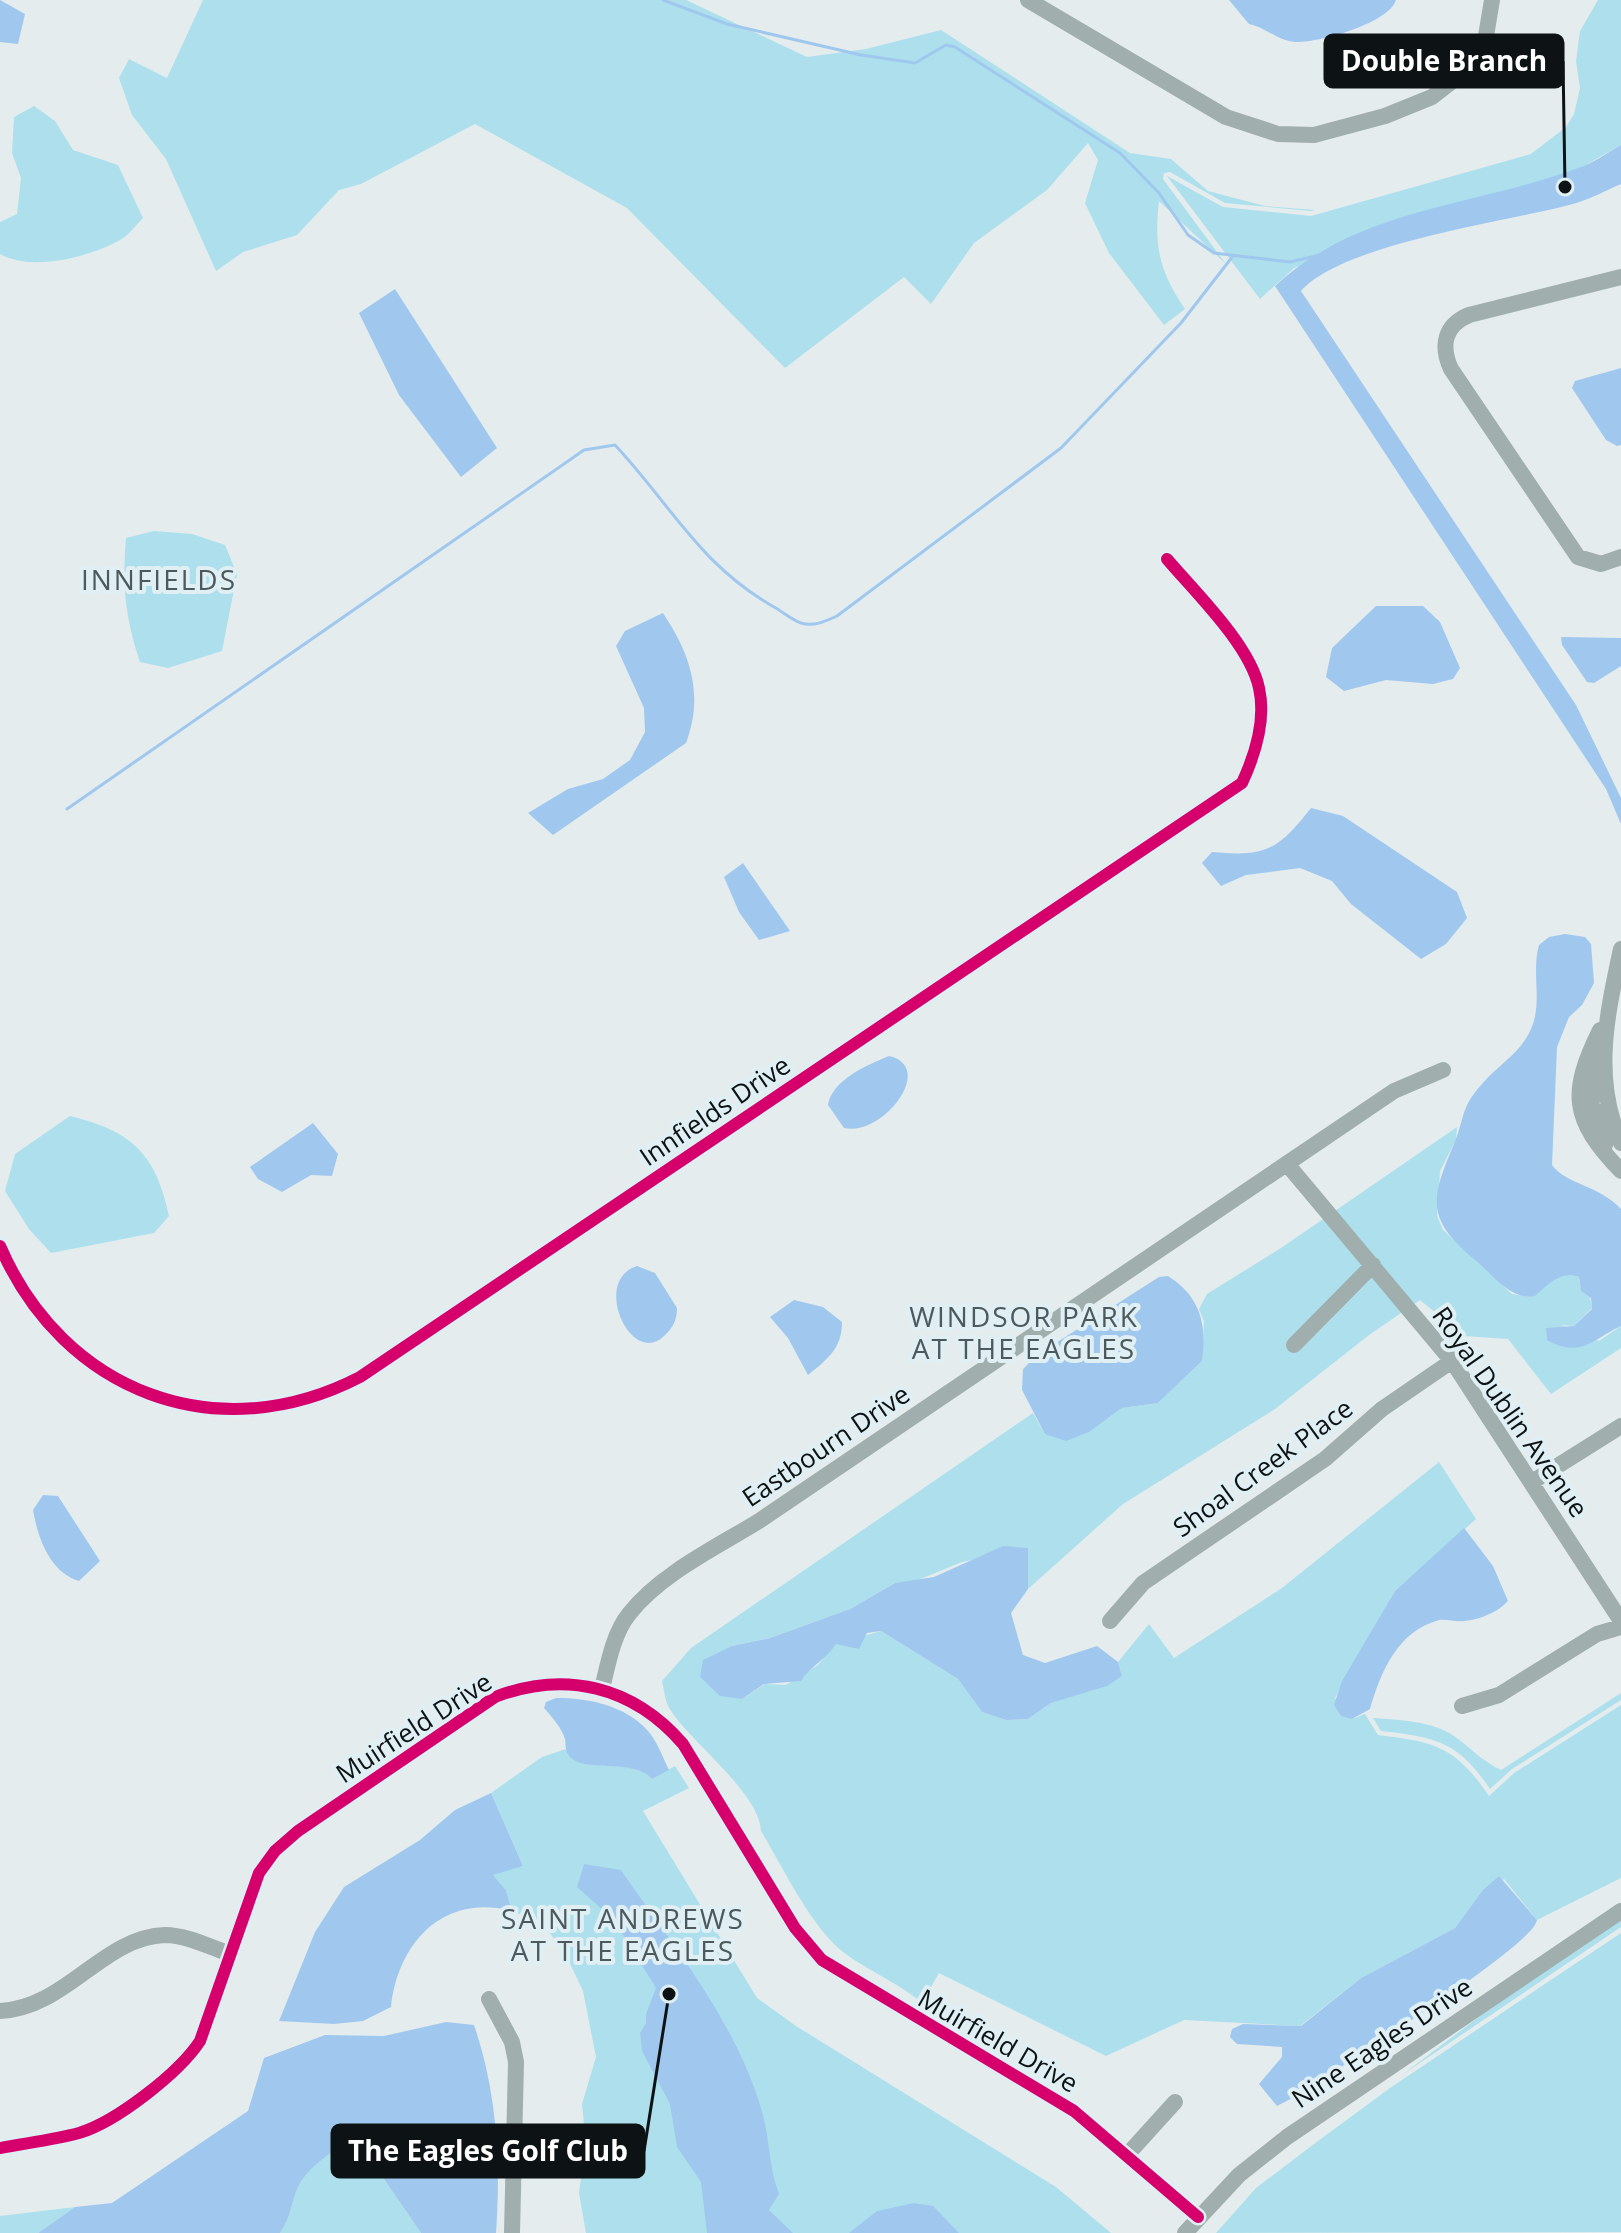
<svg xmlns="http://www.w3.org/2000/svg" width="1621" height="2233" viewBox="0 0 1621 2233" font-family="'Open Sans',sans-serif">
<rect width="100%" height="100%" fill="#e4ecee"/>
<path fill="#ade0ec" d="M203,0H686L807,57L866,49L941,30L1130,153L1171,159L1208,191L1265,206L1315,210L1311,211L1225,203L1170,172L1164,173L1163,179L1226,264L1159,201C1154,246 1159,271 1185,309L1164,325L1109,253L1085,203L1098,160L1088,143L1047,190L974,243L931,304L904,277L785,368L627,208L475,124L361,184L339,190L297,235L243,252L216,271L166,159L132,115L119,78L129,59L167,78Z
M1598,0H1621V145L1580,168L1294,268L1260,299L1167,176L1223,207L1311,216L1531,154L1566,127L1574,114L1580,88L1576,61L1580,31Z
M34,106L55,121L73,150L118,165L143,218C136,225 129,235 120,240C90,257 32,272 0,254V222L17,214L21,178L12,153L14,117Z
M154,531L192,534L225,545L237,574L222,651L168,668L140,662C125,617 122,586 126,538Z
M70,1116C132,1131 156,1154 169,1216L154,1233L51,1253L29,1229L5,1191L15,1154Z
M1457,1127L1456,1140L1440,1171L1437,1216L1443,1230L1512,1294L1529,1297C1542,1286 1561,1270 1579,1277L1581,1291L1590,1297L1592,1308L1574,1326L1561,1325L1599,1341L1621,1326V1348L1551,1394L1508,1339L1464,1336L1420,1300L1369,1335L1275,1409L1123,1504L1028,1589V1549L962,1562L913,1582L895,1583L850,1609L770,1638L732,1646L742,1699L765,1684L786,1685L818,1665L836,1644L881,1631L958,1679L982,1712L1006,1720L1028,1719L1051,1703L1122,1676L1118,1662L1149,1624L1174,1658L1282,1588L1439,1462L1476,1519L1395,1591L1335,1698L1352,1719L1365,1714L1378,1735C1435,1742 1455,1746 1489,1796L1514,1773L1621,1705V1878L1537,1920L1504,1879L1482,1891L1455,1928L1361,1978L1300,2026L1184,2020L1106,2056L939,1973L922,2003C898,1982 854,1964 835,1945C804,1913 784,1869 761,1831C759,1791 688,1741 668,1706C665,1699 664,1689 662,1681L691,1648L1033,1413L1045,1434L1107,1419L1122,1408L1158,1403L1202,1361L1204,1321L1199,1309L1207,1294L1281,1248Z
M1621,1693V1700L1512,1769L1490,1789C1458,1741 1435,1737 1381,1731L1373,1718C1398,1720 1433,1721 1454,1736C1471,1748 1482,1761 1501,1770Z
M566,1749C584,1779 630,1754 652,1779L675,1766L689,1788L643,1811L757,1998L796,2026L1056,2187L1111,2233H586L579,2193L586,2143L582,2104L596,2057L583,1991L565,1953L542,1923L512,1911L506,1890L492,1874L523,1866L491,1793L542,1757Z
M1621,1917V1927L1402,2075L1529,1979Z
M1621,1933V2232L1216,2233L1256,2188L1314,2144L1390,2088Z
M355,2137L421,2233H280C291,2218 291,2203 298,2187C310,2163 334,2151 355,2137Z
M75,2207L38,2233H0V2216Z"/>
<path fill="#a0c8ef" d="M0,0L25,14L18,44L0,42Z
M1229,0H1396C1389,23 1319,43 1295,42C1278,41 1265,27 1249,24Z
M1621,145V184C1604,191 1587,201 1569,205C1504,222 1342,244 1301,291L1576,705L1621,798V824L1606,789L1275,286C1358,208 1476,206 1578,168C1593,163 1607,153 1621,145Z
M395,289L497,448L461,477L399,395L359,313Z
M1621,368V445L1617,446L1606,440L1572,388L1575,381Z
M1376,606H1423L1440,622L1460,668L1453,679L1433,684L1386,680L1344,691L1326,677L1332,648Z
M663,613C691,655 704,695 686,743L553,835L528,813L568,789L603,779L630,760L645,732L644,708L616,646L625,631Z
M1561,637L1621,638V666L1594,683L1587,682L1562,645Z
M1311,808L1343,816L1457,892L1467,918L1446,944L1421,959L1351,904L1332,881L1300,868L1246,875L1221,886L1202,863L1212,852C1266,857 1278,850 1311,808Z
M743,863L790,931L759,940L739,912L724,877Z
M1565,934L1585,937L1591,944L1594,983L1582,1005L1569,1017L1557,1047L1552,1165C1565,1184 1599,1185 1621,1209V1326C1593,1339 1581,1359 1547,1340L1546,1328L1574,1326L1592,1309L1591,1298L1581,1291L1579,1277C1560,1270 1547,1286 1535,1296C1511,1301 1493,1275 1475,1260C1426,1219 1430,1200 1454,1144C1465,1118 1460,1108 1482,1084C1498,1065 1521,1053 1531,1029C1543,1002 1531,973 1539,945L1549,937Z
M889,1056C937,1067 882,1137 844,1128L828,1105C832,1080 867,1065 889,1056Z
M313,1123L338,1154L332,1176L311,1175L282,1192L258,1179L250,1167Z
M637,1266L655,1273L677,1308C677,1320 673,1328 664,1336C631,1368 591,1280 637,1266Z
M1168,1276C1201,1297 1207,1325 1202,1361L1158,1403L1122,1408L1089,1432L1066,1441L1045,1434L1022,1390L1023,1369L1037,1355L1159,1277Z
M794,1300L823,1307L842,1322C842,1348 828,1359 808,1375L788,1338L770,1317Z
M43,1495L58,1496L100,1561L79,1581C50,1572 38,1539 33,1510Z
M1464,1528L1493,1566L1508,1601C1498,1612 1479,1620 1464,1621C1456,1622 1446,1619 1439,1620C1398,1631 1381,1671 1370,1709L1352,1719L1341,1716L1334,1705L1342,1681L1395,1591Z
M1003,1546L1028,1548V1589L1011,1613L1023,1655L1045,1663L1097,1646L1118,1662L1122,1676L1107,1686L1051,1703L1028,1719L1006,1720L982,1712L958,1679L881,1631L867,1633L859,1649L836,1644C826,1660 810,1666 801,1681L764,1684L742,1699L720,1696L700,1677L703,1660L732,1646L770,1638L850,1609L895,1583L934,1577Z
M556,1698C588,1698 625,1705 648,1731C657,1741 663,1758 669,1770L652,1779C634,1758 585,1773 570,1757C565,1751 566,1746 565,1739C561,1727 552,1717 544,1708L546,1702Z
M491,1793L523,1866L493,1875L506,1890L512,1911C444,1893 398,1942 391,2007L363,2021L334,2024L279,2021L315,1932L344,1887L420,1840L455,1810Z
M584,1864L621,1870C674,1947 738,2024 763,2115C770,2142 769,2168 779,2194L769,2210L793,2233H707L701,2182L677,2147L670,2104L642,2051L640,2033L646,2023V2014L656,1988L613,1919L577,1887Z
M1499,1876L1537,1920C1533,1947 1340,2065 1306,2091L1277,2106L1259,2084L1282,2057V2047L1237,2044L1230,2037L1232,2029L1243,2024L1301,2026L1361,1978L1455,1928L1482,1891Z
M446,2022L474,2025C497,2092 501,2162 496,2233H421L355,2137C334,2151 310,2164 298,2187C291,2203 291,2218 280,2233H38L75,2207L112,2203L248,2111L264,2058L325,2035L384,2036Z
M914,2203L933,2206L959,2233H849L877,2211Z"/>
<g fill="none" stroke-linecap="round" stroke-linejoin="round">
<path stroke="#a0c8ef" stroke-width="3" d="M663,0L727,24L861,55L915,63L946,45L955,47L1120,153L1159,193L1188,235L1214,253L1290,262L1316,256
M67,809L584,450L615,445C671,505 700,565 774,607C783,612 792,620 801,623C814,627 826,621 837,616L1061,448L1181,323L1233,256"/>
<path stroke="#a0aead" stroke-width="16" d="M1028,0L1226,117L1278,134L1314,135L1385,116L1432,97L1463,73L1485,42L1492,0
M1621,277L1469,315C1445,325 1440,345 1451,369L1578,557L1601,564L1621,557
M1621,949C1607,1015 1592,1078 1621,1143
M1600,1030C1569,1093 1571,1119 1621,1171
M1592,1101L1590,1079L1595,1054
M1595,1110L1605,1145
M1287,1164L1452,1361L1621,1621
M0,1246C63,1392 217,1451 360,1377L1242,783C1255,755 1266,719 1259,688C1250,645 1195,592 1167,559
M1294,1345L1373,1265
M1532,1482L1621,1426
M1110,1621L1143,1583L1325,1459L1382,1409L1452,1361
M602,1689C608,1664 613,1634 629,1614C660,1574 717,1547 759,1521L1394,1091L1443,1070
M1462,1706L1499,1695L1597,1634L1621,1627
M489,1999L512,2042L516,2062L512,2233
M0,2011C66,2008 103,1937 165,1935C186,1935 210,1947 230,1954
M0,2148C26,2143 53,2140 79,2133C116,2122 179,2073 200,2041L259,1873L275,1851L298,1831L495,1697C565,1670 633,1686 683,1744L795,1928L822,1960L1074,2111L1198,2217
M1127,2155L1175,2102
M1185,2233L1239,2175L1287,2137L1621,1911"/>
<defs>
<path id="cycleway" d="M0,1246C63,1392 217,1451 360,1377L1242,783C1255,755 1266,719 1259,688C1250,645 1195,592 1167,559
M0,2148C26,2143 53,2140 79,2133C116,2122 179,2073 200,2041L259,1873L275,1851L298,1831L495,1697C565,1670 633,1686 683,1744L795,1928L822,1960L1074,2111L1198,2217"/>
</defs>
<use href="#cycleway" stroke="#dfeff3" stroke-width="17"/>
<use href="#cycleway" stroke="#d6006c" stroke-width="12"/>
</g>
<g text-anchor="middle" stroke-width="8" stroke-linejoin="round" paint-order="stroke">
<g font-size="26" fill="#0d1314" stroke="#dfeff3">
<text transform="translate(715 1111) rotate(-34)" y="9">Innfields Drive</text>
<text transform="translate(1510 1412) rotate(55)" y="9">Royal Dublin Avenue</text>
<text transform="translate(826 1446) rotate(-34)" y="9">Eastbourn Drive</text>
<text transform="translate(1263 1468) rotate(-36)" y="9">Shoal Creek Place</text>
<text transform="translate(414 1728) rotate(-33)" y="9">Muirfield Drive</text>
<text transform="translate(998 2041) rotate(30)" y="9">Muirfield Drive</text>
<text transform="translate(1382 2043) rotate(-34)" y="9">Nine Eagles Drive</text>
</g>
<g font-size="28" letter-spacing="2" fill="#4c5a5d" stroke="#dfeff3">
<text x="159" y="590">INNFIELDS</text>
<text x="1024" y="1327">WINDSOR PARK<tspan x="1024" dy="32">AT THE EAGLES</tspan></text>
<text x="623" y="1929">SAINT ANDREWS<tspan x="623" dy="32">AT THE EAGLES</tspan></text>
</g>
</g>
<path fill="none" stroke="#0d1314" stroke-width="3" d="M1565 187L1563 61M669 1994L644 2151"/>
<g fill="#0d1314" stroke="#dfeff3" stroke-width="3">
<circle cx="1565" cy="187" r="8"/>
<circle cx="669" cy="1994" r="8"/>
</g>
<g fill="#0d1314" stroke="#0d1314" stroke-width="3">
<rect x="1325" y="35" width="238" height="52" rx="8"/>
<rect x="332" y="2125" width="312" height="52" rx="8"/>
</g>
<g font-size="28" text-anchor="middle" font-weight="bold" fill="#fff">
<text x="1444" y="71">Double Branch</text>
<text x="488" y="2161">The Eagles Golf Club</text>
</g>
</svg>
